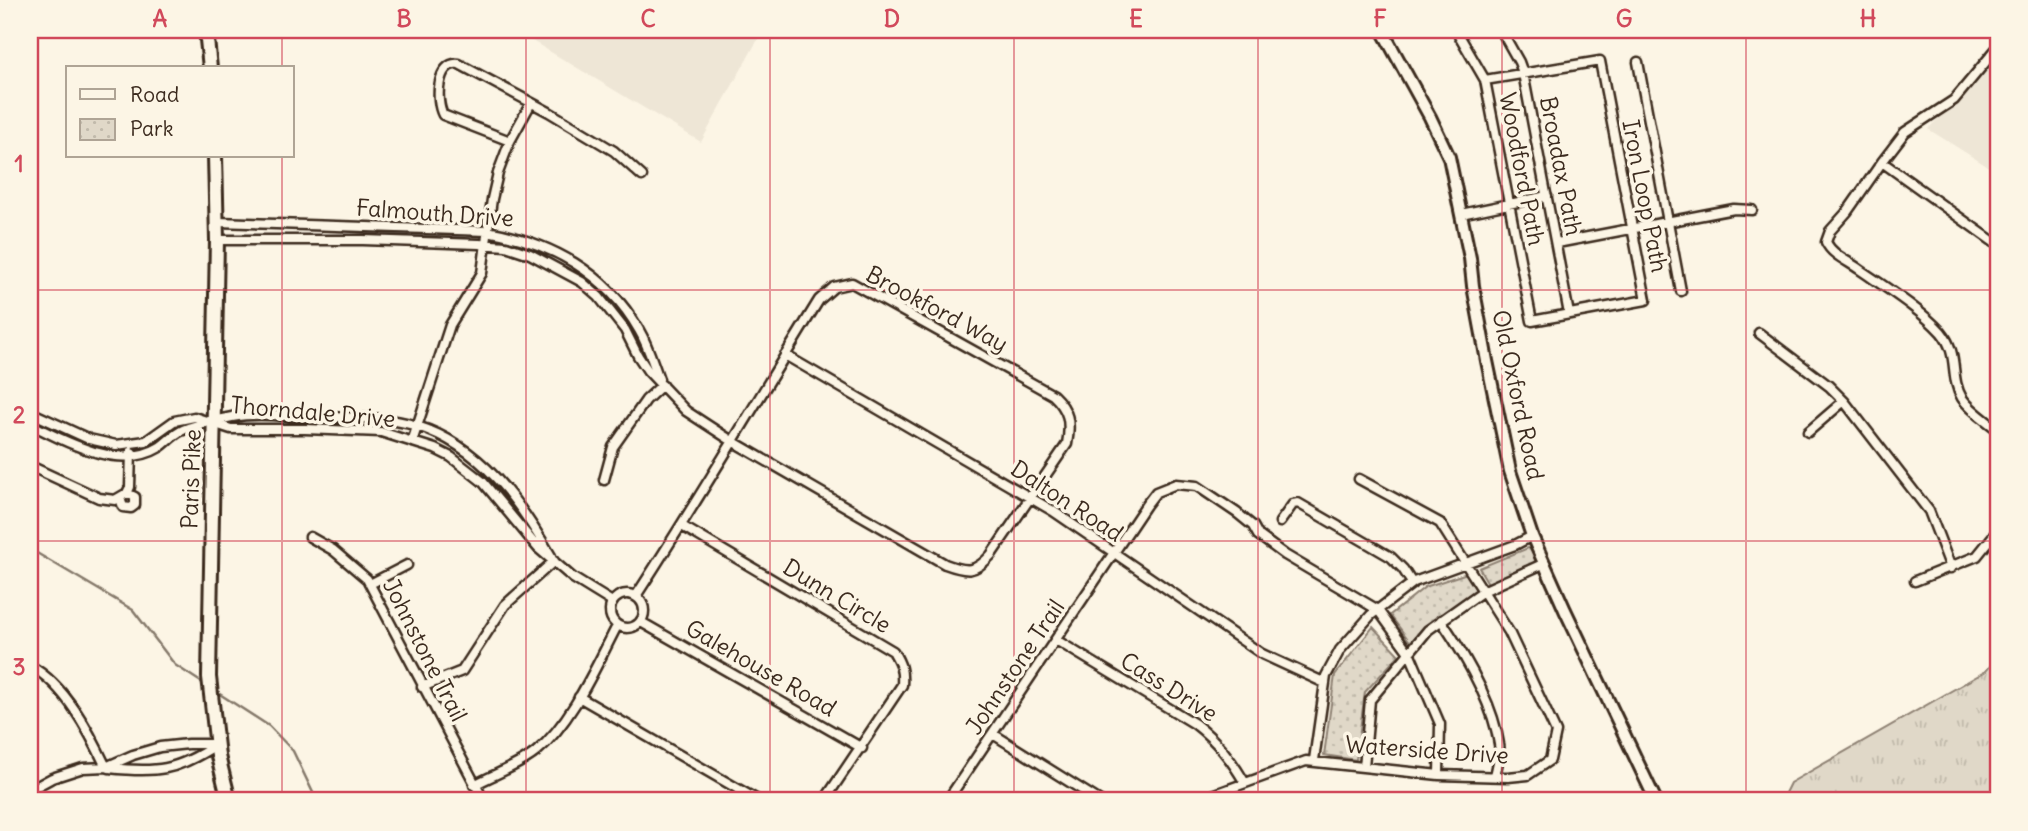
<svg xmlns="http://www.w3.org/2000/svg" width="2028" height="831" viewBox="0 0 2028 831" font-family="Delius,sans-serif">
<defs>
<pattern id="grass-tufts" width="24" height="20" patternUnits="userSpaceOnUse" patternTransform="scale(1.75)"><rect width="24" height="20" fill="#e0d8c8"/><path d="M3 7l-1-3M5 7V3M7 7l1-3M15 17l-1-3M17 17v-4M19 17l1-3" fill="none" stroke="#c1baab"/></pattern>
<pattern id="park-dots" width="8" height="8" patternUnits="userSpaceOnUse" patternTransform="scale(1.75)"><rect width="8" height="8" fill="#e0d8c8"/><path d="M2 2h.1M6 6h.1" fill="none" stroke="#c1baab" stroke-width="1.8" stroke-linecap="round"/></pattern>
</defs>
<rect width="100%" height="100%" fill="#fcf5e5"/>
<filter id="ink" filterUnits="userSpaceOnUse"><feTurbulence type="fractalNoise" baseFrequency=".0143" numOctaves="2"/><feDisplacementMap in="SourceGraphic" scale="14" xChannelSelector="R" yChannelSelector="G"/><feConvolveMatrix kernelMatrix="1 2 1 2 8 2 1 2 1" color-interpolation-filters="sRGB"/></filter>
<g filter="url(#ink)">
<path fill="#eee6d6" d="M514,30H763L701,142Z
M1998,58V173L1928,129Z"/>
<path fill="url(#grass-tufts)" stroke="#8e8173" stroke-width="2" d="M1998,657V801H1781L1790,783L1986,671Z"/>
<path fill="url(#park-dots)" stroke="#8e8173" stroke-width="2" d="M1533,546L1541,562L1489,585L1479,568Z
M1467,573L1478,589L1439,616L1411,643L1390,615L1425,587Z
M1373,627L1399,655L1365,692L1356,760L1324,755L1335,675Z"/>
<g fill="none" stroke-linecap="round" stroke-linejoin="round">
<path stroke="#85796b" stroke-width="2.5" d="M30,549L133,610L175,665L204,684
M215,691L269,726L293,751L317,801"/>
<defs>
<path id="street" d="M1456,30L1485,80L1532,321L1646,300L1600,61L1485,80
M1501,30L1519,62L1523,73L1569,314
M1998,47L1954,100L1905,132L1882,162L1847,212L1830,231L1826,242C1832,255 1848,261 1859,269C1885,287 1920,309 1941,332C1960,355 1949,376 1962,398C1971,411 1986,420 1998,430
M1638,62L1681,291
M510,141L443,115C435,100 437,61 459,64L549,112L614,151L642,176
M1882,162L1998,245
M1461,214L1547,196
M217,222L487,231C550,242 606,272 639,330C648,345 653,363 659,379
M217,240H363L479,244L506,246L530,254L582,282L599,297L625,330L638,356L648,371L686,411L732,441L945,564C967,572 975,573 991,555L1067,444C1071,422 1069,410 1053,395L852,283L834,287L819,300C758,399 699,499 636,596
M1557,243L1734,209L1752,210
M1759,333L1829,386L1844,401L1929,511L1951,568
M785,355L1053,511L1262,654L1325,683
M30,412L89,439L116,445L146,441L174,421L194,417L231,429H305L381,432L435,449L451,457L483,482L538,548L573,578L612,602
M30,424C67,442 119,472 160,447C167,442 173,435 181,431C190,426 221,419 232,417C259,412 290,417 317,417C350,418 385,416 417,426C481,446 519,501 551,556
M1808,432L1844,401
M412,442L450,325L482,273L492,199L498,173L510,141L531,103
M30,466L99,498L115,500L127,493L130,487L131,452
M604,480L613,447L646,400L662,385
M120,498L123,507L131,508L135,505V497L127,493
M1280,522L1293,504L1298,503L1391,557L1403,569L1412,583
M682,526L893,651C901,664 903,671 902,685L824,801
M310,537L333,550L367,579L484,801
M1915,581L1977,556L1998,530
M370,584L407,565
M610 611a17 17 0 1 1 34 0a17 17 0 1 1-34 0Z
M1441,620C1464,654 1493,702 1499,744C1501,754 1497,766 1495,776
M641,622L862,748
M1056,640L1195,724C1217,741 1231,759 1245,783
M30,666C65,684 90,733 106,767
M422,687L462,671L505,605L554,561
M579,697L759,801
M993,734L1100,801
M1314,760L1326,676L1340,650L1371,615L1414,582L1515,545L1532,536
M1364,767L1370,700L1428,630L1483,591L1545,563
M109,768C157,773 176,771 216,745
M474,785C494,774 519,766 536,752C572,722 596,666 617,626
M30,790L52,778L83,768L106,767L133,755L160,747L188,744H216
M947,801L1146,505L1156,492L1176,484L1197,486L1237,513L1253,526L1258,535L1285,555L1378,610L1410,654L1440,724L1439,775
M1196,801L1306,761L1439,775L1508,777L1528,775L1550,760L1556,732L1509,632L1440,523L1359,479"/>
<path id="secondary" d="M1382,30L1430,117L1449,157L1470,258L1473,286L1487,361L1510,471L1532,536L1565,610L1656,801"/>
<path id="primary" d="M206,30L210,68
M215,156L217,240L209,677L218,756L229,801"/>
</defs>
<use href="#street" stroke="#3b2a1e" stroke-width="13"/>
<use href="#secondary" stroke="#3b2a1e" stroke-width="16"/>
<use href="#primary" stroke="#3b2a1e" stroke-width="18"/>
<use href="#street" stroke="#fcf5e5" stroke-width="8"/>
<use href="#secondary" stroke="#fcf5e5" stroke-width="10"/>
<use href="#primary" stroke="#fcf5e5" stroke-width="12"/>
</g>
</g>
<path fill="none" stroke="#d1495b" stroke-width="2" stroke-opacity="0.55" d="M282,30V68M526,30V801M770,30V801M1014,30V801M1258,30V801M1502,30V801M1746,30V801M282,156V801M30,290H1998M30,541H1998"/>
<g text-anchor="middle" stroke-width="7" stroke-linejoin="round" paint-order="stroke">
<g font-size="23" fill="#3b2a1e" stroke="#fcf5e5">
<text transform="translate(1561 166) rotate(79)" y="8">Broadax Path</text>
<text transform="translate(1522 169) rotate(79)" y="8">Woodford Path</text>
<text transform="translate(1645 196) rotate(79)" y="8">Iron Loop Path</text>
<text transform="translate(435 213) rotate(4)" y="8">Falmouth Drive</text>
<text transform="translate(937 309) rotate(28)" y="8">Brookford Way</text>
<text transform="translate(1518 395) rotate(78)" y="8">Old Oxford Road</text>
<text transform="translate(313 412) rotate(5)" y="8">Thorndale Drive</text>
<text transform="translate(191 479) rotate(-88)" y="8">Paris Pike</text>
<text transform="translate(1067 501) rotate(33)" y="8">Dalton Road</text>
<text transform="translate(837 596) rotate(31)" y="8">Dunn Circle</text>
<text transform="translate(425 650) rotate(63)" y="8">Johnstone Trail</text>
<text transform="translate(1015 667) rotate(-56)" y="8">Johnstone Trail</text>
<text transform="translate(761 668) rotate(30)" y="8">Galehouse Road</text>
<text transform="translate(1169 687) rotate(32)" y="8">Cass Drive</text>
<text transform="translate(1427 750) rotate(4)" y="8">Waterside Drive</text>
</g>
</g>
<rect width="2028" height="831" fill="none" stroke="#fcf5e5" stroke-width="77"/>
<rect x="66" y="66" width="228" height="91" fill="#fcf5e5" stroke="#afa495" stroke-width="2"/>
<rect x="80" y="89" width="35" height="10" fill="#fcf5e5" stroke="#afa495" stroke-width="2"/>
<text x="130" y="102" font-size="21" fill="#3b2a1e">Road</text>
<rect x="80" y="119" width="35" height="21" fill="url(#park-dots)" stroke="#afa495" stroke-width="2"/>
<text x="130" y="136" font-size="21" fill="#3b2a1e">Park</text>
<rect x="38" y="38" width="1952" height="754" fill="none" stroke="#d1495b" stroke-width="2.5"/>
<g font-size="23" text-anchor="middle" font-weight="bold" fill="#d1495b">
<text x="160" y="27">A</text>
<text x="404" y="27">B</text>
<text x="648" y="27">C</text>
<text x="892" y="27">D</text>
<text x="1136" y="27">E</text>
<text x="1380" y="27">F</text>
<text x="1624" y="27">G</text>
<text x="1868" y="27">H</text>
<text x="19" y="172">1</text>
<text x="19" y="423">2</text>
<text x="19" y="675">3</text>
</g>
</svg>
